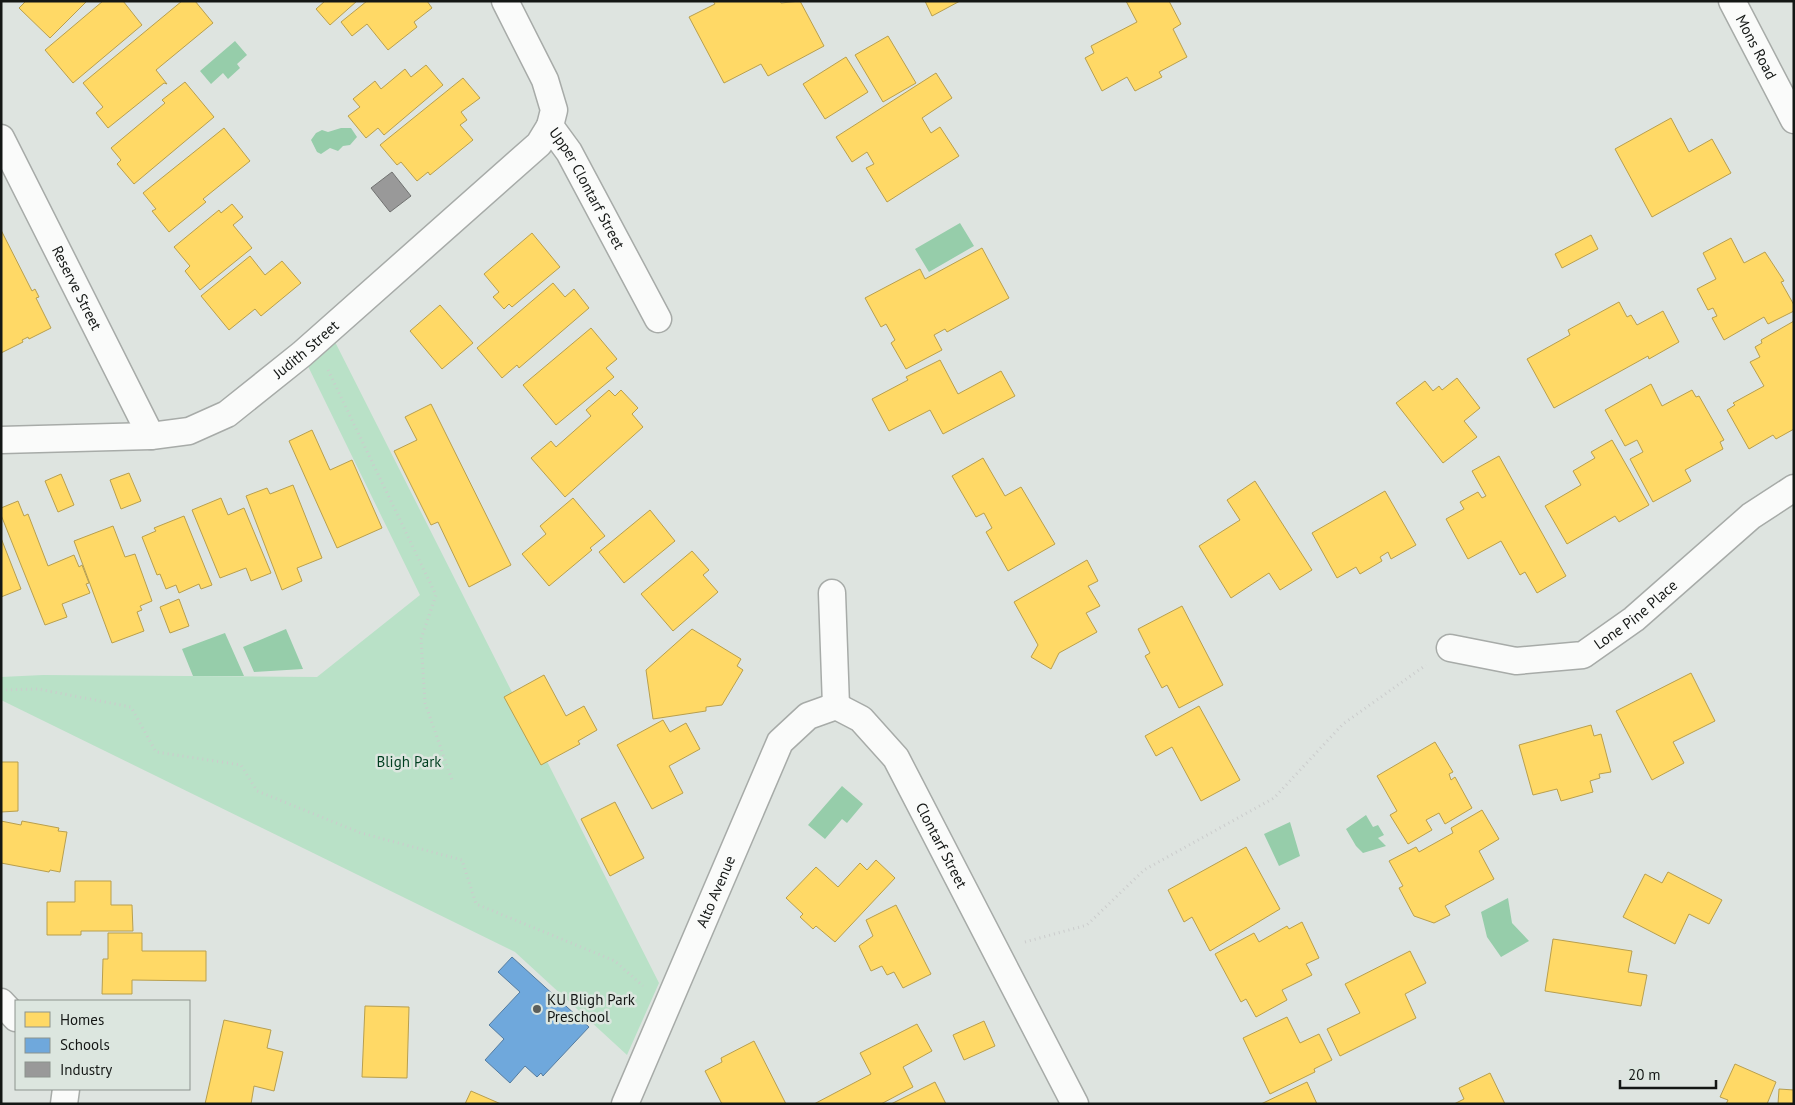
<svg xmlns="http://www.w3.org/2000/svg" width="1795" height="1105" viewBox="0 0 1795 1105" font-family="'PT Sans',sans-serif">
<rect width="100%" height="100%" fill="#dee4e0"/>
<path fill="#b9e1c7" d="M329,330L659,983L627,1055L515,952L1,700V677L43,675L317,677L420,595L302,354Z"/>
<path fill="#96cdaa" d="M235,41L247,55L237,64L240,68L228,79L223,73L211,84L200,71Z
M341,128H351L357,137L350,145L343,146L338,151L330,148L321,154L317,152L311,140L316,133L322,130L328,132Z
M960,223L974,246L929,272L915,249Z
M286,629L303,669L254,672L243,647Z
M225,633L244,676H193L182,649Z
M842,786L863,804L847,823L842,819L825,839L808,825Z
M1366,815L1373,827L1378,825L1384,835L1378,838L1386,846L1363,853L1356,846L1346,829Z
M1290,822L1300,856L1279,866L1264,834Z
M1508,898L1512,923L1529,941L1501,957L1487,937L1481,912Z"/>
<path fill="#ffd966" stroke="#b89f4e" d="M26,1H87L50,38L19,8Z
M103,1H123L142,25L73,83L45,50Z
M182,1H195L213,23L156,70L167,84L164,83L108,128L96,113L103,107L83,83Z
M325,1H357L330,25L316,9Z
M367,1H427L432,8L414,22L417,27L388,50L367,24L352,36L341,22Z
M713,1H780L781,3L800,1L824,46L768,76L761,64L724,83L689,17L715,4Z
M925,1H960L932,16Z
M1126,1H1169L1181,24L1173,29L1187,57L1159,72L1162,77L1135,91L1127,77L1102,91L1085,58L1094,53L1091,46L1137,22Z
M888,36L916,83L883,102L855,55Z
M846,57L868,92L825,119L803,84Z
M426,65L443,85L384,135L378,128L366,138L348,116L360,107L353,99L375,81L381,89L405,69L411,77Z
M936,73L952,98L922,118L931,133L940,127L959,156L887,202L866,168L874,164L867,152L852,162L836,137Z
M463,78L480,98L461,112L467,120L460,125L473,140L430,175L428,172L417,181L401,162L397,165L380,145Z
M185,82L214,117L134,184L117,164L121,160L111,148L165,103L162,100Z
M1671,118L1689,152L1712,139L1731,173L1652,217L1615,149Z
M224,128L250,161L203,199L206,202L169,232L152,211L156,209L143,193Z
M232,204L243,217L233,225L252,248L200,290L185,271L190,266L174,247L219,210L221,213Z
M1,230L32,291L35,289L39,297L36,298L51,328L29,339L28,337L22,340L23,342L1,353Z
M532,233L560,267L512,307L509,304L504,309L493,297L499,292L484,274Z
M1591,235L1598,249L1562,268L1555,254Z
M1731,238L1744,263L1765,252L1784,281L1781,282L1794,305V311L1768,324L1764,317L1724,340L1712,318L1717,316L1713,308L1708,310L1697,289L1716,279L1703,253Z
M982,248L1009,298L947,332L945,329L934,335L942,350L906,369L891,343L895,340L886,324L881,327L865,298L920,269L925,279Z
M250,256L265,275L282,261L301,283L261,316L255,309L229,330L201,296Z
M553,283L565,297L574,289L589,308L519,368L517,365L502,378L477,348Z
M1619,302L1627,317L1631,315L1637,325L1663,311L1679,342L1649,359L1648,356L1554,408L1527,359L1570,335L1568,330Z
M440,305L473,343L442,369L410,331Z
M1794,321V429L1776,439L1773,435L1749,449L1727,410L1735,405L1733,403L1764,386L1750,362L1760,357L1755,347L1762,343L1761,340Z
M591,328L617,359L606,368L614,377L556,425L523,385Z
M940,360L958,394L1001,371L1015,396L943,434L930,410L889,431L872,399L908,380L906,377Z
M1457,378L1480,408L1464,421L1477,437L1443,463L1396,403L1425,381L1433,391L1439,386L1442,390Z
M1651,384L1662,406L1692,390L1696,397L1699,396L1724,440L1720,442L1723,449L1685,470L1691,481L1653,502L1630,459L1643,452L1637,440L1625,446L1605,410Z
M609,390L615,396L621,390L638,408L632,414L643,427L565,497L531,458L551,441L556,447L591,416L586,410Z
M431,404L511,565L469,587L438,522L431,525L394,451L417,440L405,417Z
M312,430L330,470L352,460L382,528L337,548L289,441Z
M1612,440L1649,505L1619,522L1615,516L1567,544L1545,506L1581,485L1573,471L1595,458L1591,452Z
M1499,456L1566,576L1537,593L1525,572L1520,575L1501,541L1468,559L1446,519L1464,509L1460,502L1478,492L1482,498L1486,496L1472,471Z
M983,458L1005,496L1021,487L1055,544L1008,571L986,532L992,528L984,513L976,517L952,476Z
M129,473L141,501L121,509L110,480Z
M61,474L74,505L58,512L45,481Z
M1255,481L1312,570L1280,590L1269,573L1231,598L1199,546L1240,520L1227,500Z
M293,485L322,558L297,568L302,581L282,590L246,496L267,488L270,494Z
M1385,491L1416,545L1391,559L1388,552L1380,557L1382,561L1360,574L1356,567L1337,578L1312,533Z
M221,498L228,515L244,508L271,573L251,581L246,568L220,578L192,510Z
M573,498L605,536L590,548L592,550L549,586L522,554L546,534L540,526Z
M18,501L24,516L28,514L48,566L74,555L79,567L82,565L89,583L86,584L90,593L62,604L67,617L45,625L1,515V508Z
M650,510L675,541L624,583L599,552Z
M184,516L212,585L201,589L199,584L179,593L176,585L166,589L160,574L157,575L142,537L156,531L154,528Z
M113,526L125,557L135,554L152,601L140,606L142,610L137,612L144,631L112,643L74,541Z
M1,538L21,589L1,597Z
M692,551L709,570L703,575L718,592L673,631L641,594Z
M1087,560L1098,581L1088,586L1100,606L1086,613L1097,632L1059,653L1051,669L1031,657L1038,645L1014,602Z
M179,599L189,626L170,633L160,607Z
M1182,606L1223,685L1179,708L1167,685L1162,688L1145,656L1150,653L1138,629Z
M692,629L741,659L737,666L743,670L722,705L706,707V711L653,719L646,670Z
M1691,673L1715,721L1673,742L1684,763L1652,780L1616,711Z
M544,675L566,716L584,706L597,730L578,741L580,744L541,765L504,697Z
M1199,706L1240,780L1201,801L1172,747L1156,756L1145,736Z
M663,720L670,732L686,723L700,749L669,766L683,793L652,809L617,745Z
M1591,725L1594,736L1601,734L1611,772L1599,774L1600,778L1590,781L1593,792L1561,801L1557,789L1533,795L1519,745Z
M1435,742L1453,772L1449,774L1451,780L1455,777L1472,808L1445,824L1439,813L1426,820L1432,830L1408,844L1390,815L1397,811L1377,776Z
M1,762H18V811L1,812Z
M615,802L644,858L610,876L581,819Z
M1482,810L1499,839L1479,851L1494,879L1445,906L1450,915L1434,923L1414,916L1399,888L1403,886L1389,861L1416,847L1419,852L1453,833L1451,828Z
M1,821L21,825L22,821L59,828L58,831L67,832L60,872L50,870L49,872L1,863Z
M1246,847L1280,909L1210,951L1192,917L1184,922L1168,890Z
M876,860L895,878L835,942L816,926L813,929L800,917L803,914L786,898L816,867L838,887L860,863L867,870Z
M1668,872L1722,900L1709,924L1689,914L1675,944L1623,917L1645,874L1662,883Z
M75,881H111V905H132L133,931H81V935H47V902H75Z
M896,905L931,974L903,988L894,972L887,975L882,966L871,971L859,946L873,936L866,920Z
M1302,922L1319,958L1306,964L1312,975L1282,990L1287,1000L1256,1017L1246,999L1241,1002L1215,954L1254,933L1259,942L1287,926L1289,929Z
M108,933H142V951H206V981L132,980V994H102L103,959H108Z
M1553,939L1632,951L1628,972L1647,975L1641,1006L1545,991Z
M1410,951L1426,983L1405,994L1416,1018L1340,1056L1327,1029L1360,1013L1345,984Z
M365,1006L409,1007L407,1078L362,1077Z
M1287,1017L1300,1043L1319,1034L1332,1060L1314,1069L1315,1072L1270,1094L1243,1038Z
M224,1020L271,1030L267,1048L283,1052L274,1091L254,1086L251,1104H205Z
M984,1021L995,1046L964,1060L953,1035Z
M917,1024L932,1051L903,1067L913,1087L881,1104H814L871,1074L860,1053Z
M754,1041L786,1104H722L705,1071L722,1062L721,1058Z
M1735,1064L1776,1082L1767,1104H1726L1728,1100L1720,1097Z
M1490,1073L1505,1104H1454L1464,1099L1459,1088Z
M935,1082L946,1104H891Z
M1307,1082L1317,1104H1261Z
M1779,1089L1794,1090V1104H1778Z
M471,1091L501,1104H465Z"/>
<path fill="#6fa8dc" stroke="#547ca0" d="M512,957L589,1027L543,1076L541,1073L537,1077L525,1066L510,1083L485,1060L504,1039L489,1025L520,992L498,972Z"/>
<path fill="#999" stroke="#717271" d="M392,172L411,196L390,212L371,188Z"/>
<g fill="none" stroke-linecap="round" stroke-linejoin="round">
<defs>
<g id="street">
<path id="s1" d="M505,1L545,80L554,110L550,126L569,152L658,319"/>
<path id="s2" d="M1732,1L1794,120"/>
<path id="s3" d="M1,138L151,436"/>
<path id="s4" d="M1,440L151,436L189,431L227,414L302,354L539,144L550,126"/>
<path d="M832,593L836,706"/>
<path id="s5" d="M1450,648L1516,661L1583,655L1634,619L1751,516L1794,488"/>
<path id="s6" d="M836,706L861,719L896,758L1075,1104"/>
<path d="M1,1002L16,1018"/>
<path d="M64,1104L66,1089"/>
<path id="s7" d="M625,1104L780,742L808,716L836,706"/>
</g>
</defs>
<use href="#street" stroke="#a7aba8" stroke-width="29"/>
<path stroke="#cbcccc" stroke-width="3" stroke-dasharray="1 4" stroke-linecap="butt" d="M328,370L436,595L421,639L425,703L452,780
M1,690L38,689L131,707L156,752L241,765L257,791L361,833L462,860L476,904L615,961L643,986
M1025,942L1087,925L1144,870L1274,798L1343,724L1426,665"/>
<use href="#street" stroke="#fafbfa" stroke-width="26"/>
</g>
<circle fill="#5b5f5c" stroke="#dce6df" stroke-width="2" cx="537" cy="1009" r="5"/>
<g text-anchor="middle" stroke-width="5" stroke-linejoin="round" paint-order="stroke">
<g font-size="15" fill="#141715" stroke="#dce6df">
<text dy="5" stroke="none"><textPath href="#s2" startOffset="52">Mons Road</textPath></text>
<text dy="5" stroke="none"><textPath href="#s1" startOffset="209">Upper Clontarf Street</textPath></text>
<text dy="5" stroke="none"><textPath href="#s3" startOffset="168">Reserve Street</textPath></text>
<text dy="5" stroke="none"><textPath href="#s4" startOffset="332">Judith Street</textPath></text>
<text dy="5" stroke="none"><textPath href="#s5" startOffset="201">Lone Pine Place</textPath></text>
<text dy="5" stroke="none"><textPath href="#s6" startOffset="179">Clontarf Street</textPath></text>
<text dy="5" stroke="none"><textPath href="#s7" startOffset="231">Alto Avenue</textPath></text>
</g>
<g font-size="15" fill="#003e20" stroke="#dce6df">
<text x="409" y="767">Bligh Park</text>
</g>
<g font-size="15" fill="#141715" stroke="#dce6df" text-anchor="start">
<text x="547" y="1005">KU Bligh Park<tspan x="547" dy="17">Preschool</tspan></text>
</g>
</g>
<rect width="1795" height="1105" fill="none" stroke="#141715" stroke-width="5"/>
<rect x="15" y="1000" width="175" height="90" fill="#dce6df" stroke="#8c938e"/>
<rect x="25" y="1012" width="25" height="15" fill="#ffd966" stroke="#8c938e"/>
<text x="60" y="1025" font-size="15" fill="#141715">Homes</text>
<rect x="25" y="1038" width="25" height="15" fill="#6fa8dc" stroke="#8c938e"/>
<text x="60" y="1050" font-size="15" fill="#141715">Schools</text>
<rect x="25" y="1062" width="25" height="15" fill="#999999" stroke="#8c938e"/>
<text x="60" y="1075" font-size="15" fill="#141715">Industry</text>
<path d="M1620 1080v8h96v-8" fill="none" stroke="#141715" stroke-width="2.5"/>
<text x="1628" y="1080" font-size="15" fill="#141715" stroke="#dce6df" stroke-width="4" paint-order="stroke">20 m</text>
</svg>
